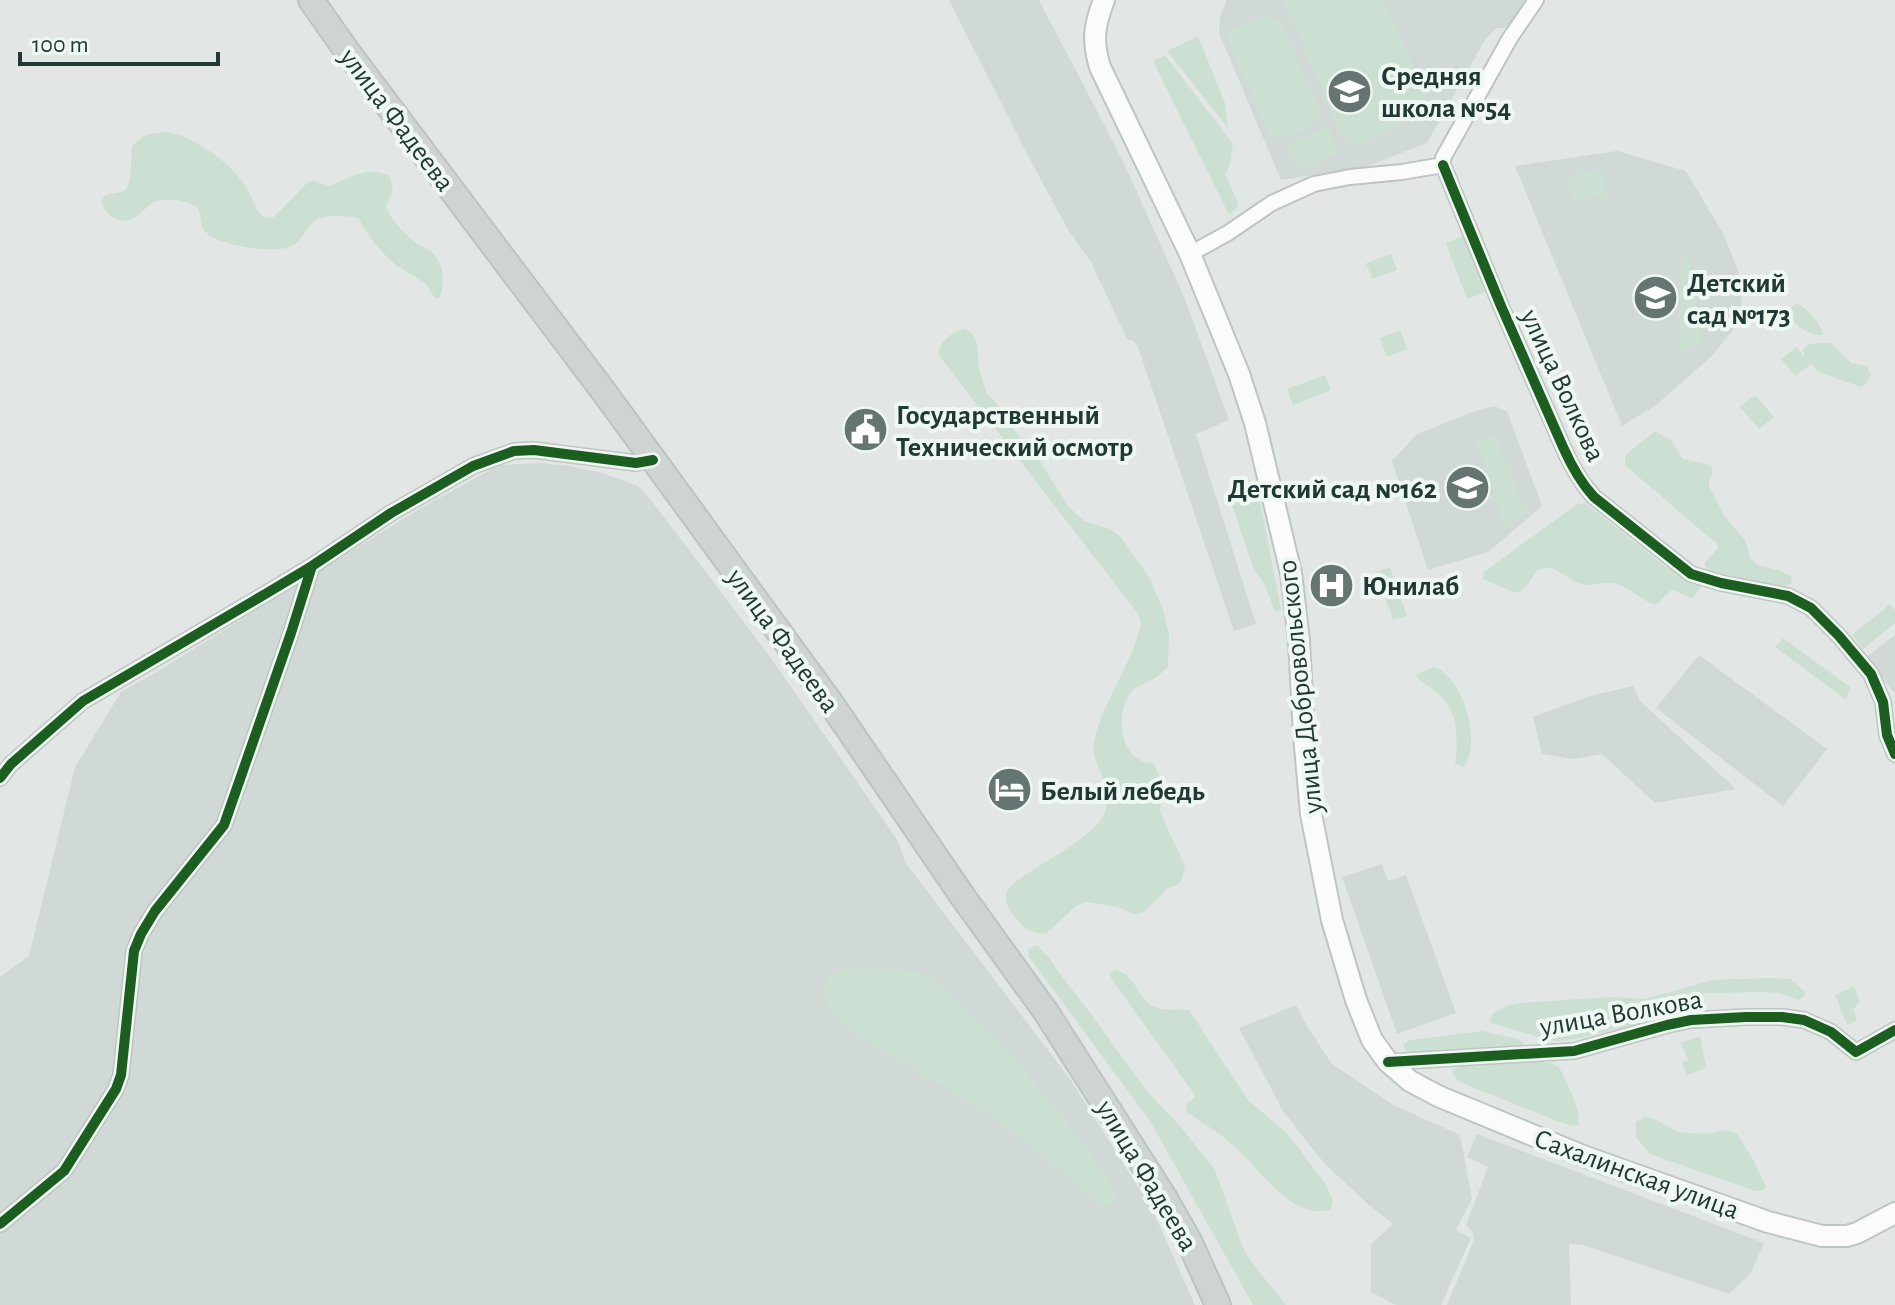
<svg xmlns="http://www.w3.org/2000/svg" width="1895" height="1305" viewBox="0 0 1895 1305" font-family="'Alegreya Sans',sans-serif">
<rect width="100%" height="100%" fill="#e2e7e5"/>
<path fill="#d0d9d5" d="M949,0H1039L1122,159L1185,299L1229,420L1196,434L1256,624L1234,631L1139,350L1134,341L1127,339L1091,262L1067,228L1026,152Z
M1227,0H1528L1506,28H1496L1485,40L1427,143L1368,166L1281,180L1219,33L1220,17Z
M1617,151L1686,171L1724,235L1741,278L1742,318L1712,356L1656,405L1622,426L1515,166Z
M1494,406L1507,411L1542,506L1488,552L1428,570L1392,461L1416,435L1472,412Z
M541,463L570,466L599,472L638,486L651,500L771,658L898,841L905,862L1070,1079L1152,1209L1195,1305H0V977L29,956L75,767L121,692L158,671L419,509L499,465Z
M1895,635V693L1881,678L1865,658Z
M1699,655L1827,749L1783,806L1656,708Z
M1633,686L1640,701L1736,789L1655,803L1602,754L1573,759L1542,754L1533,717L1590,696Z
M1382,864L1388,881L1406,875L1456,1013L1397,1034L1342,877Z
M1296,1005L1304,1021L1331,1063L1393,1105L1460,1135L1472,1199L1456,1230L1471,1238L1441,1305H1396L1371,1292V1244L1393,1224L1368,1204L1327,1166L1314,1151L1283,1111L1239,1028Z
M1477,1134L1764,1243L1750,1274L1729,1294L1583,1245L1569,1244L1571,1305H1447L1474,1240L1473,1233L1466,1225L1488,1167L1467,1157Z"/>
<path fill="#cbe0d2" d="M1283,0H1384L1426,97L1428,108L1425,113L1361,144C1353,145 1349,144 1343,138Z
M1266,16L1279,20L1285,28L1320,112C1315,131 1286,141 1269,134L1230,44L1229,34L1232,29Z
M1198,36L1225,103L1228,128L1167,51Z
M1165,55L1233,144L1230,165L1225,174L1238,202L1237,207L1229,215L1153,61Z
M1328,127L1339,153L1298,170L1287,144Z
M169,132C199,140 230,162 247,188C254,200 257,222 274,217L308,182L315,181L328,186C352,178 364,165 390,176L393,189L386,207C392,222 406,236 420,245C423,247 427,249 431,251C444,262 446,284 439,298H435L425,283L397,266L387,257L374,243L358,218C347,216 332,214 320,218C308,222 305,237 294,245C279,255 214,246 204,230C199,223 202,215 197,207C185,201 171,198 158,201C148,204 145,210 137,216C123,227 106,217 101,202L105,195C110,193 119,193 124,191C132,187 131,156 132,147C144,133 151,133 169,132Z
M1601,168L1607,194L1573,202L1566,177Z
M1466,235L1488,291L1467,299L1446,243Z
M1391,254L1397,270L1372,279L1366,263Z
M1688,255L1703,342L1679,352L1681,257Z
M1797,303C1808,309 1821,323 1823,335C1809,336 1790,324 1788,310Z
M965,329L972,333L977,343L979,368L987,394L997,404L1024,444L1038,458L1068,506L1084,521L1110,529L1121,537L1149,577L1162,607L1169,634L1168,667C1162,673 1156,678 1148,682C1142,685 1136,687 1131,692C1114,714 1120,763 1153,763L1159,773L1161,800L1160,812L1185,866L1182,880L1178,884L1167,889L1144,912L1134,914L1117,907L1086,902L1076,906L1046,934C1032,933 1025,930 1016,919C1010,911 1003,901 1007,891C1009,886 1015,882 1020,879C1040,863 1098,835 1105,812C1115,782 1090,767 1094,742C1103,700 1132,665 1141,623L1138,614L941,358L938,353C941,340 953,331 965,329Z
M1400,330L1407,349L1387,357L1380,338Z
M1826,343L1832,344L1851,363L1867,366L1871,375L1865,385L1861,387L1819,372L1811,364L1795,376L1781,359L1796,347L1805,357L1803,350L1808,344Z
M1325,375L1331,390L1293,405L1287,389Z
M1755,395L1774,417L1759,429L1740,407Z
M1655,431L1671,440L1683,459L1711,465L1713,473L1709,480V486L1725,517L1745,540L1751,559L1758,565L1778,570L1791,576L1792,583L1786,586L1709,572L1706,569L1705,563L1718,548L1717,544L1625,465V458L1628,453Z
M1496,436L1525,512L1506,529L1476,442Z
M1242,477L1253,482L1258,491L1281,609L1278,612L1274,609L1264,583L1254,570L1229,496L1231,483Z
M1585,503L1665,566L1700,585L1701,587L1693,598H1689L1674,590L1670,591L1656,605C1642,601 1632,589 1617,584C1606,581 1597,585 1586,585C1575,584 1562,573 1552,568C1527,566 1537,586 1515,593L1483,579L1484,572L1577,504Z
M1390,567L1407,616L1393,620L1376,572Z
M1890,604L1895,610V623L1863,649L1852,635Z
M1783,638L1850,687L1846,700L1775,647Z
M1434,667C1464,677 1482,742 1464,767L1455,764C1458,742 1459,713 1441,696C1433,688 1422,684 1415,675Z
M1033,946H1038L1050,959L1057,970L1091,1014L1146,1090L1181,1127L1215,1170L1242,1245L1250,1260L1286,1305H1253L1150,1121L1029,957L1028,950Z
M854,967L904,970L928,975L1010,1052L1085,1146L1114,1190L1115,1203L1107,1206L1095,1200L1047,1159L1000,1121L873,1044L839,1021L826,1002L824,989L827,978L841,971Z
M1116,970C1137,975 1137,1000 1155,1007C1164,1012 1178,1008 1189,1010L1249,1101L1288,1134L1324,1182L1333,1200L1332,1207L1329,1210C1290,1220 1260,1168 1234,1146C1220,1133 1204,1124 1188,1113L1186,1110L1187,1104L1195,1097V1095L1112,980L1110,974Z
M1768,978L1791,979L1805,992L1804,996L1798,1000L1779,993L1766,992L1704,993L1694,1007L1681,1013L1580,1038L1559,1041L1549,1040L1491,1023L1490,1018L1494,1013L1506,1006L1522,1003L1611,997L1644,999L1713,980Z
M1854,986L1860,1002L1853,1009L1857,1020L1847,1025L1835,995Z
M1482,1031L1518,1039L1523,1042V1045L1519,1047L1415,1053L1407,1051L1404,1048V1044L1410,1040Z
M1700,1036L1706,1068L1687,1075L1682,1062L1688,1060L1681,1043Z
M1540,1062L1550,1063L1559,1067C1567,1083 1580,1107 1579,1125L1572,1126L1557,1121L1460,1082L1453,1075L1452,1070L1460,1065Z
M1645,1117L1653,1118L1678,1132L1705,1134L1725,1130L1737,1134L1754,1161L1766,1187L1764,1190L1755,1191L1650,1154L1636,1137V1122Z"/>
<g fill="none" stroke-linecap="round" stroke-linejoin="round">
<defs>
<path id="street" d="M1443,165L1501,306L1563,447C1571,465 1580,482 1594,497L1691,574L1721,583L1788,596L1811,608L1839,636L1871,674L1883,702L1887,735L1895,754
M1443,165V158L1510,38L1536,0
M1190,254L1228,233L1272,203L1314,184L1350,177L1402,172L1443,165
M0,778L11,764L83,701L267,593L312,566L391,513L473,466L514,451L534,450L636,463L653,460
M1388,1062L1574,1051L1667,1025L1691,1020L1746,1017H1782L1804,1020L1831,1032L1856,1052L1895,1030
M0,1224L64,1171L116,1089L121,1075L134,951L141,934L155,911L224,825L291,633L312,566"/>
<path id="secondary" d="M1104,0C1094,26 1092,41 1100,67L1190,254L1239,374L1255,423L1291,573L1299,641L1304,735L1311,814L1332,920L1356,1000L1372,1040L1388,1062L1410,1081L1438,1096L1583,1156L1768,1222L1822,1236H1847L1857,1233L1895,1213"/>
<path id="primary" d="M311,0L349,54L607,396L830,702L963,897L1046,1012L1164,1197L1190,1243L1218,1305"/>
</defs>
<use href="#street" stroke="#bfc4c2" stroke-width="18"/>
<use href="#secondary" stroke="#bec5c2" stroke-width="24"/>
<use href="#primary" stroke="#bcc3c1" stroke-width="28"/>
<use href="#street" stroke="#fbfbfb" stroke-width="14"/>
<use href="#secondary" stroke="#fbfbfb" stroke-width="20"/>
<use href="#primary" stroke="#cdd4d2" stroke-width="24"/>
<defs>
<path id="cycleway" d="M1443,165L1501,306L1563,447C1571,465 1580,482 1594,497L1691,574L1721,583L1788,596L1811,608L1839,636L1871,674L1883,702L1887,735L1895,754
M0,778L11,764L83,701L267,593L312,566L391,513L473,466L514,451L534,450L636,463L653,460
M1388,1062L1574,1051L1667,1025L1691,1020L1746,1017H1782L1804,1020L1831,1032L1856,1052L1895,1030
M0,1224L64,1171L116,1089L121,1075L134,951L141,934L155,911L224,825L291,633L312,566"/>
</defs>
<use href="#cycleway" stroke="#eff7f3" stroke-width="15"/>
<use href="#cycleway" stroke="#1b5e20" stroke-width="10"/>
</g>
<defs>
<symbol id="school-disc" viewBox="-11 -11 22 22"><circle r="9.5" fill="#657672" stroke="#eff7f3"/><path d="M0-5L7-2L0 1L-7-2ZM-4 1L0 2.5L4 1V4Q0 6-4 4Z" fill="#fff"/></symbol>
<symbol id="civic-disc" viewBox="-11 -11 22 22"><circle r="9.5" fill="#657672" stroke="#eff7f3"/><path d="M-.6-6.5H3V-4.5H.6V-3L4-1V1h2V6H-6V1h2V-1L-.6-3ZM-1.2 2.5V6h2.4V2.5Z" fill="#fff"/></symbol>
<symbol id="hospital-disc" viewBox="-11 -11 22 22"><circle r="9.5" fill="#657672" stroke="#eff7f3"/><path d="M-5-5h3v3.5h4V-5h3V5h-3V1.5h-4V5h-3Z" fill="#fff"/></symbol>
<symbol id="hotel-disc" viewBox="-11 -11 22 22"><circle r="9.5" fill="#657672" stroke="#eff7f3"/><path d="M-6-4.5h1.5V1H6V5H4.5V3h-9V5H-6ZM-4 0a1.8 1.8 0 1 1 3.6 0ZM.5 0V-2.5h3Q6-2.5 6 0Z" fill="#fff"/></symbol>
</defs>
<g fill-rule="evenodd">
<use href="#school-disc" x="1324" y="66" width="51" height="51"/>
<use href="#school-disc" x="1630" y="272" width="51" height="51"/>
<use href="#civic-disc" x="840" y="404" width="51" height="51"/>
<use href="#school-disc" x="1442" y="462" width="51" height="51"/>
<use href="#hospital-disc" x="1306" y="560" width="51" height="51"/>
<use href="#hotel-disc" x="984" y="764" width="51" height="51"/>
</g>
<g text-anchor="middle" stroke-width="8" stroke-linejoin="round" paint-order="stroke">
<g font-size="28" font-weight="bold" fill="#213934" stroke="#eff7f3" text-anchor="start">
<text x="1381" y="85">Средняя<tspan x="1381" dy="32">школа №54</tspan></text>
<text x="1687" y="292">Детский<tspan x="1687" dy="32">сад №173</tspan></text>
<text x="896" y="424">Государственный<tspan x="896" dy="32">Технический осмотр</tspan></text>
<text x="1437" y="498" text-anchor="end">Детский сад №162</text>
<text x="1362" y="595">Юнилаб</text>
<text x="1040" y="800">Белый лебедь</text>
</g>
<g font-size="28" fill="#213934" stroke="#eff7f3">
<text transform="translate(398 119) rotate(53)" y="10">улица Фадеева</text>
<text transform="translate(1564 385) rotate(65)" y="10">улица Волкова</text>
<text transform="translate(784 640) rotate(54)" y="10">улица Фадеева</text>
<text transform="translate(1299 687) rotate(-96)" y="10">улица Добровольского</text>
<text transform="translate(1621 1012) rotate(-10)" y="10">улица Волкова</text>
<text transform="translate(1637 1173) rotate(20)" y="10">Сахалинская улица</text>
<text transform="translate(1148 1175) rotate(59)" y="10">улица Фадеева</text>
</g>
</g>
<path d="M20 52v12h198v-12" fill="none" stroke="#213934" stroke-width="4"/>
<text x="32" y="52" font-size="24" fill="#213934" stroke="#eff7f3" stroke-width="6" paint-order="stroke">100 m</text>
</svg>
